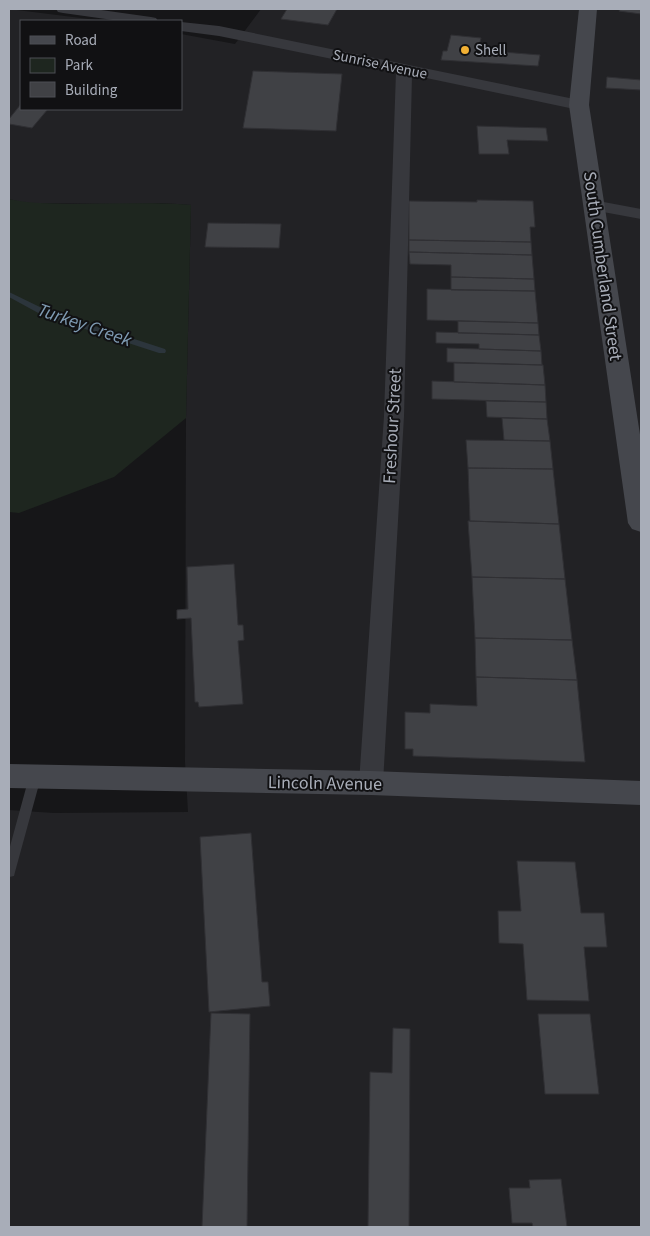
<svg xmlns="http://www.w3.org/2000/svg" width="650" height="1236" viewBox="0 0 650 1236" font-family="'Source Sans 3',sans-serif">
<rect width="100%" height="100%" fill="#161618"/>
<path fill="#222225" d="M9,9L105,21H21V109H181V34L235,44L261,9H641V1227H9V810L54,813L188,812L185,762L186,418L191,205L161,203L124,204L25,203L9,199Z"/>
<path fill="#1e261f" d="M9,199C29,204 50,203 71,204C111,204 151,202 191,205L186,418L114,477L19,513L9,512Z"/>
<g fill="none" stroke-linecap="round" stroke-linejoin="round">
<path fill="#2c353c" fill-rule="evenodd" d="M9,292L48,311L165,349L166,351L165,353H159L42,315L9,297Z"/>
</g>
<path fill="#404145" stroke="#303034" d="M287,9H337L328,25L281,19Z
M620,9H641V14L619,11Z
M451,35L481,38L478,50L540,55L538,66L441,60L443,51H447Z
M253,71L342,74L336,131L243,128Z
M607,77L641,80V90L606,88Z
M21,104V109H48L32,128L9,124V119Z
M477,126L546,128L548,141L507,140L509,154H479Z
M477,200L533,201L535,227H530L531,242L409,240V201L477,202Z
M208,223L281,224L279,248L205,247Z
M409,240L531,242L532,255L409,252Z
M409,252L532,255L534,279L451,277V265L410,264Z
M451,277L534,279L535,291L451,290Z
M427,289L535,291L538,323L427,320Z
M458,321L538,323L539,335L458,333Z
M436,332L539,335L541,351L479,349V344L436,343Z
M447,348L541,351L542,365L447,362Z
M454,363L543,365L545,385L454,382Z
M432,381L545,385L546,402L432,399Z
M486,401L546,402L547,419L487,417Z
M502,418L547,419L550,441L504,440Z
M466,440L550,441L553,469L468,468Z
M468,468L553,469L559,524L470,521Z
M468,521L559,524L565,579L472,577Z
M234,564L238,625H243L244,640L238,641L243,704L199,707L198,702H195L191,618L177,619V610L188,609L187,567Z
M472,577L565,579L572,640L475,638Z
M475,638L572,640L577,680L476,677Z
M476,677L577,680L585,762L413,756V749H405V712L430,713V704L477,706Z
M251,833L262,982H268L270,1006L209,1012L200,837Z
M517,861L575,862L581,913H604L607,947H584L589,1001L527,1000L523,944L499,943L498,911H521Z
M211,1013L250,1014L247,1227H202Z
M538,1014H590L599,1094H545Z
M393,1028L410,1029L409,1227H368L370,1072L392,1073Z
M561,1179L567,1227H533L532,1223H512L509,1188H530L529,1180Z"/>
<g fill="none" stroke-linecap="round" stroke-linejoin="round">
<path fill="#37383d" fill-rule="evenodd" d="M35,772L39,773L41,777L15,872L14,876L9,877V850L29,777L31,773Z"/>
<path fill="#37383d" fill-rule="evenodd" d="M56,9H94L151,17L156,18L158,21H120L63,13L58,12Z
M181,22L219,26L579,100L585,102L587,105L585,108L579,110L412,75L404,416L383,783L380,790L371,793L362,790L359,783L384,416L396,72L219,36L181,31Z
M593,200L641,209V219L587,209L584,205L587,201Z"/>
<path fill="#45474d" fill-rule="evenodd" d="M579,9H597L589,105L641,441V532L632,529L628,523L569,105Z
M9,764L371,771L641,781V805L371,795L9,788Z"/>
</g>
<circle fill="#f2b134" stroke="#111113" stroke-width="2" cx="465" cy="50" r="5"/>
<g text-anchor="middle" stroke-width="4" stroke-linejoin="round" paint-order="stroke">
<g font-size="15" fill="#a8adb8" stroke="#111113" text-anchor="start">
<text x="475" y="55">Shell</text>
</g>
<g font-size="15" fill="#a8adb8" stroke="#111113">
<text transform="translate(380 64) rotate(12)" y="5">Sunrise Avenue</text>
</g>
<g font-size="18" fill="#a8adb8" stroke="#111113">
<text transform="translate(603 266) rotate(82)" y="6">South Cumberland Street</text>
<text transform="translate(392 426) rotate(-87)" y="6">Freshour Street</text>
<text transform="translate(325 783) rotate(1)" y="6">Lincoln Avenue</text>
</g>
<g font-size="19" font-style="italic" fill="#7f9bb3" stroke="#111113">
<text transform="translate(85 324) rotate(19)" y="7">Turkey Creek</text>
</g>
</g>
<rect width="650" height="1236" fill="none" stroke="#a8adb8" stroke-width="20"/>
<rect x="20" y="20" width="162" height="90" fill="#111113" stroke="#4d4f55"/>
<rect x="30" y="36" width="25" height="8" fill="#45474d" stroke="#4d4f55"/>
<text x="65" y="45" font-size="15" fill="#a8adb8">Road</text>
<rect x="30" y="58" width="25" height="15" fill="#1e261f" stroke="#4d4f55"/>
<text x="65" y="70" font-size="15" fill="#a8adb8">Park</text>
<rect x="30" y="82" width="25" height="15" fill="#404145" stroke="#4d4f55"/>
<text x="65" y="95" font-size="15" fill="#a8adb8">Building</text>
</svg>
